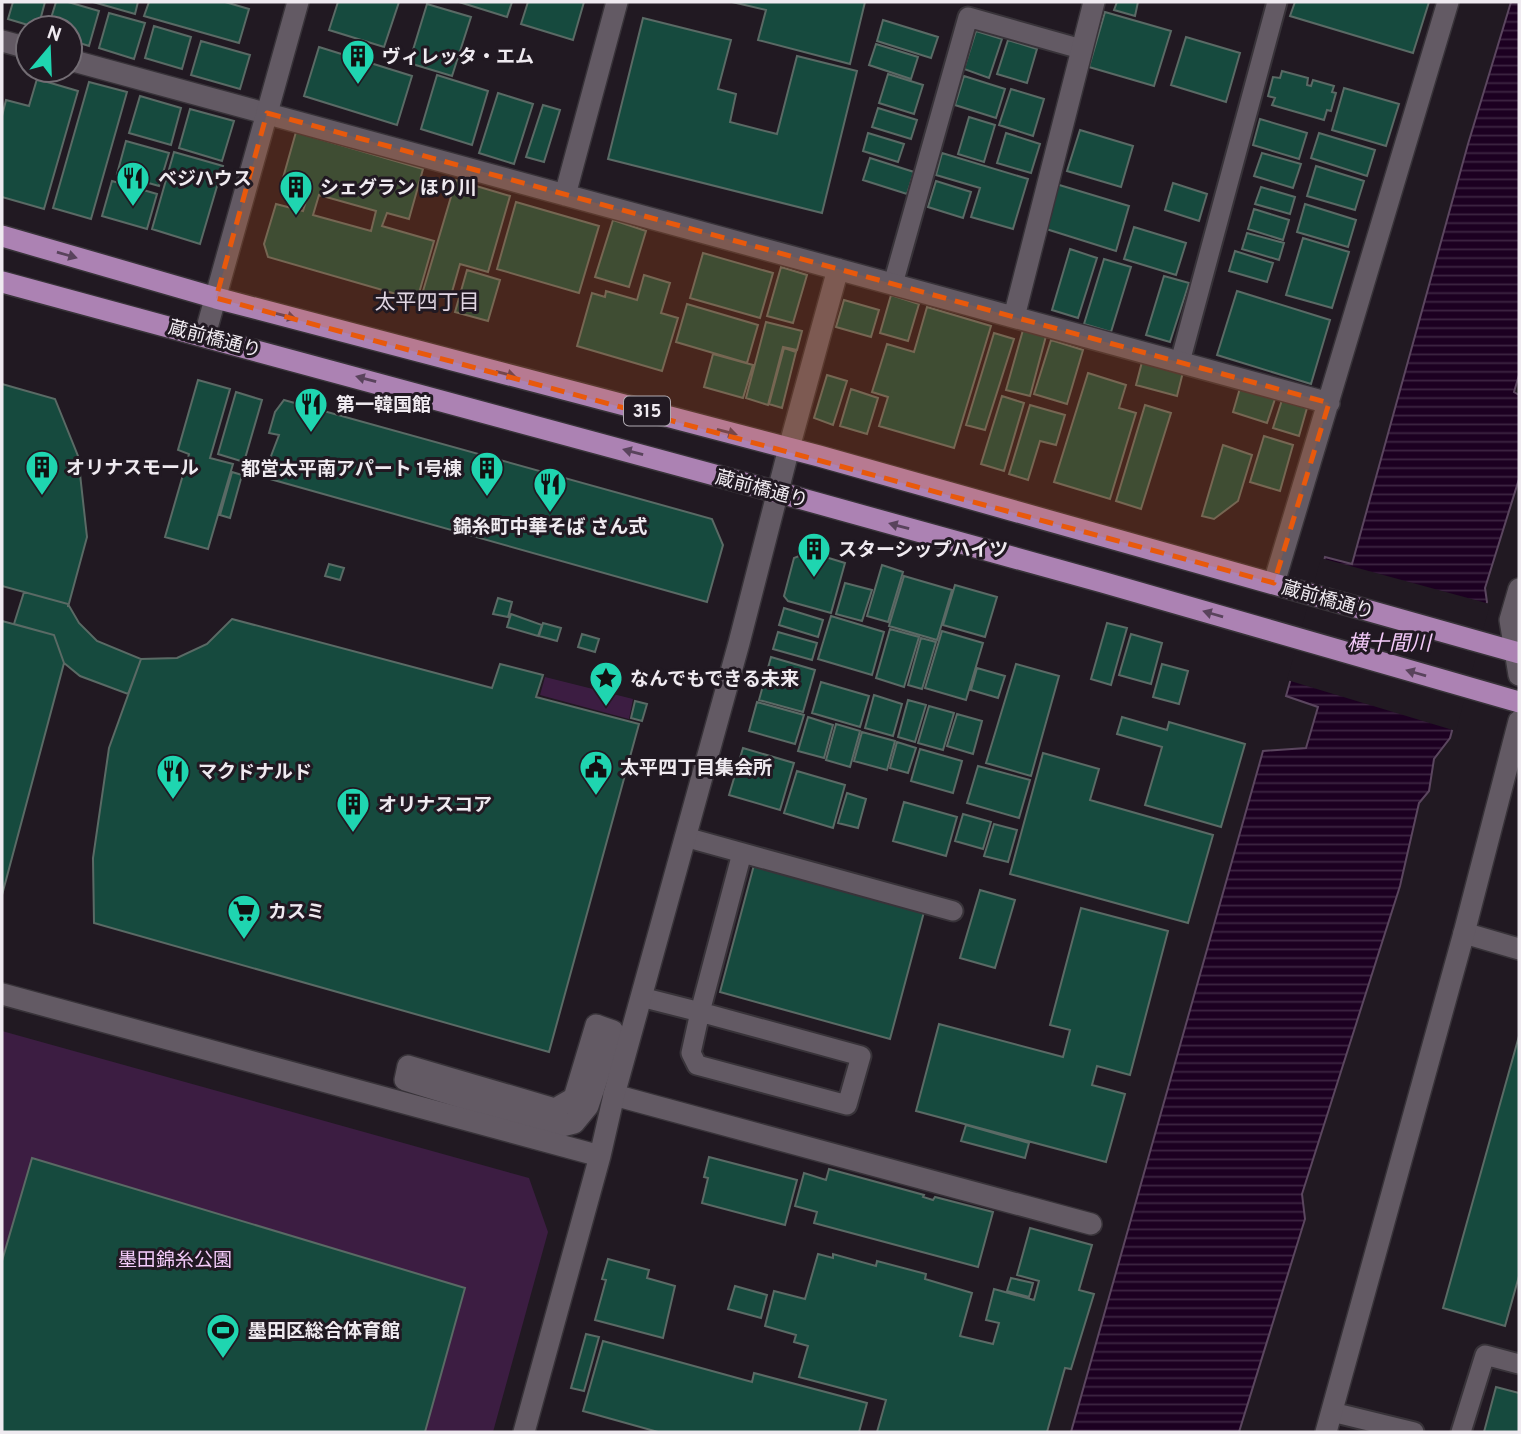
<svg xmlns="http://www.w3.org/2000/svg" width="1521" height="1434" viewBox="0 0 1521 1434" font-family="Overpass,'Noto Sans JP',sans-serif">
<defs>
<pattern id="water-rules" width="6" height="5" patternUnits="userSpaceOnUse" patternTransform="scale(1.75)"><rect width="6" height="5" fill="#1c0021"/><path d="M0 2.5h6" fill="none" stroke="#3d2542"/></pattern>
</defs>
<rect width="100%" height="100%" fill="#211922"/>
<path fill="#3c1d42" d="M545,677L633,699L629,719L540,695Z
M2,1031L529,1178L548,1232L493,1432H2Z"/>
<path fill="url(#water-rules)" stroke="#5b465f" stroke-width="2" d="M1511,2H1519V375L1514,392L1519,395V479L1485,588L1487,602L1450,738L1434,759L1429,791L1419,803L1400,886L1302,1194L1305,1219L1239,1432H1071L1263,751L1306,748L1318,707L1286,696L1325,557L1352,564L1468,144Z"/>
<path fill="#211922" d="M1321,558L1490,604L1456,731L1287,680Z"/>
<path fill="#164a3e" stroke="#5a6a65" stroke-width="2" fill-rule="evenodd" d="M13,2H45L38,28L8,19Z
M56,2H68L99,11L89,46L70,40V28H48Z
M93,2H138L135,14Z
M149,2H225L249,9L239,43L144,16Z
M338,2H399L384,47L329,30Z
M459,2H512L507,17Z
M528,2H584L573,40L521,24Z
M732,2H865L850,64L758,40L766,10Z
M1117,2H1138L1135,16L1114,10Z
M1295,2H1429L1413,53L1290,16Z
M427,4L471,17L452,76L409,63Z
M1105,12L1171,31L1154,86L1089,67Z
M109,13L145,23L134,59L99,48Z
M643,18L731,40L718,89L736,94L730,122L777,134L797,56L857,71L822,213L608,159Z
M883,20L938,37L931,58L877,41Z
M154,26L191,37L182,69L145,58Z
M976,31L1002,39L989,78L964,69Z
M1186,37L1240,53L1226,102L1171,85Z
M1008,40L1037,49L1027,83L997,74Z
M201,41L250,55L240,89L191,75Z
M876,44L918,57L911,79L869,65Z
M319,47L412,76L397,125L304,96Z
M1282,71L1308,78L1307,85L1311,86L1313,80L1334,86L1332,92L1336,93L1331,111L1327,110L1324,120L1272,105L1275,98L1268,96L1273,77L1280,78Z
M888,74L923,85L914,114L879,103Z
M437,75L488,91L472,145L421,129Z
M964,76L1005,89L996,118L955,105Z
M37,79L78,91L44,209L2,197V116L6,100L29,106Z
M89,82L127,92L91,219L53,208Z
M1344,88L1399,104L1386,146L1332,130Z
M1011,89L1044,99L1033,136L999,125Z
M498,93L533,104L514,164L479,153Z
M140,96L181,108L171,145L129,133Z
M543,105L560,110L544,162L526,157Z
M878,108L917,120L911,139L872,127Z
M190,109L234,121L222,161L179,148Z
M969,117L995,125L984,162L958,154Z
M1260,119L1307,133L1299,159L1253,145Z
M1080,130L1133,146L1121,187L1067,171Z
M296,132L423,169L409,219L387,213L382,226L434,241L417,300L268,257L264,244L276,204L303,211L308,194L281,185ZM319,195L376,211L371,231L313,215Z
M868,133L904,144L898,162L863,151Z
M1006,133L1040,144L1031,173L997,163Z
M1319,133L1375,150L1367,176L1311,158Z
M126,141L169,153L159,186L117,174Z
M174,152L223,166L200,244L152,229Z
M942,153L1028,179L1013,229L971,217L980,188L936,175Z
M1262,153L1301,164L1293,188L1254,176Z
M870,158L914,172L907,194L863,180Z
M1316,166L1364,181L1355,210L1307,196Z
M456,180L510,196L488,272L460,264L450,299L423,291Z
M112,181L157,194L147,229L102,216Z
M936,181L971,192L963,218L928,207Z
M1173,183L1207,194L1199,221L1165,210Z
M1056,184L1129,206L1116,251L1043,228Z
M1261,187L1295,197L1290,214L1255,204Z
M516,202L599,226L579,293L497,269Z
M1305,204L1356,220L1348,247L1297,232Z
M1254,209L1289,220L1283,240L1248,229Z
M613,220L646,231L629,287L595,277Z
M1134,227L1186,243L1176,275L1124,259Z
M1247,233L1284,243L1279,260L1242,249Z
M1303,238L1349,252L1332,308L1286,295Z
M1070,249L1097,258L1078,318L1052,310Z
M1235,251L1273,263L1267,282L1229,271Z
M703,253L773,273L760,318L690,298Z
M1104,259L1131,267L1111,332L1084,324Z
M781,267L807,275L793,323L767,316Z
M467,270L500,280L488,321L455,312Z
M644,275L670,283L661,313L678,318L662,371L577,346L592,293L605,297L606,291L637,300Z
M1164,276L1189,283L1170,342L1146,335Z
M1237,291L1330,320L1311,384L1217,355Z
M891,295L919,304L908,341L880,333Z
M844,300L879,310L871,337L836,327Z
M687,304L758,325L747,363L676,342Z
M927,307L991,326L954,448L879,426L888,397L872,392L887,344L914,352Z
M766,322L802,331L797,350L783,347L768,405L746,398Z
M1023,330L1046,336L1030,396L1006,390Z
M994,333L1014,339L985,430L966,425Z
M1051,340L1083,350L1067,404L1034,394Z
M784,348L796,352L782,408L769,404Z
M713,354L753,365L743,398L704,387Z
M1142,362L1183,372L1177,396L1136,385Z
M1088,373L1126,385L1119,408L1136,413L1110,499L1054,482Z
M827,375L847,381L833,425L814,418Z
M198,380L230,389L210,458L233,464L208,549L165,537L189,454L178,450Z
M2,384L55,399L78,456L87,537L68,607V604L2,586Z
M1240,388L1275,399L1267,423L1233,412Z
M851,389L878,398L867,434L840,426Z
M236,392L262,400L244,462L218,454Z
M1002,396L1024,403L1004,471L981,464Z
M284,400L712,519L723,545L707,602L263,477L279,435L269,433L275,412Z
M1282,400L1307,408L1299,436L1273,428Z
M1030,405L1065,415L1056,445L1040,441L1028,480L1009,474Z
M1145,405L1171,413L1141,509L1116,501Z
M1264,436L1293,445L1280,491L1250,482Z
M1223,445L1252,455L1238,501L1214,519L1202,516Z
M232,472L242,475L230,518L220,515Z
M809,552L845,563L831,613L788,601L784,596L794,558Z
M329,564L344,568L340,580L325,576Z
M882,565L903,572L888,622L867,616Z
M904,576L952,590L937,640L889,626Z
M845,583L872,590L862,621L836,614Z
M955,585L997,597L985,637L943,625Z
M24,592L68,604L79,623L97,641L141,659L128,694L80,676L64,663L54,635L14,624Z
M498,598L512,602L508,617L493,614Z
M784,608L823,620L818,637L779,625Z
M511,614L542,625L538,636L507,627Z
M831,616L884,632L872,675L818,659Z
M232,619L492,688L500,664L543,675L536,697L639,724L549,1052L94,923L93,858L109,748L141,659L177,658L207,644Z
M2,621L54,635L64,663L2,895Z
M543,623L561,628L557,641L539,636Z
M1107,623L1127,628L1111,685L1091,679Z
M890,629L919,637L904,687L876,678Z
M942,631L983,643L966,700L925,688Z
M778,632L817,643L812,660L773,649Z
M582,634L599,639L595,652L578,647Z
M1131,634L1162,643L1151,684L1119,675Z
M921,638L936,642L922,689L908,685Z
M771,657L815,670L803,712L759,700Z
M1016,664L1059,676L1031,776L986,763Z
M1162,664L1188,671L1179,704L1153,697Z
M977,668L1005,676L998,698L971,690Z
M821,682L869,696L860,727L812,713Z
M874,695L902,704L893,736L865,728Z
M908,700L926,705L915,742L898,737Z
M635,701L647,704L642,721L631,718Z
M757,702L804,715L795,744L749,731Z
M929,706L954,713L943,750L918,743Z
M957,714L982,721L973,754L947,746Z
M808,717L833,725L824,758L798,751Z
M1122,717L1167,730L1169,722L1245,744L1221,827L1145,805L1162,747L1117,734Z
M836,724L860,731L850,767L826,760Z
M862,732L895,741L887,770L854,761Z
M897,742L916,748L908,773L890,768Z
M743,748L794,763L780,810L729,795Z
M920,749L962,761L953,793L911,781Z
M1043,753L1099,769L1090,800L1213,835L1188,923L1010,874Z
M978,766L1030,780L1019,818L967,803Z
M797,771L845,785L833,828L784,813Z
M847,793L866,799L858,828L838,823Z
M904,802L957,817L946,856L893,841Z
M963,814L991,822L983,849L955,841Z
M994,824L1017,830L1008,862L984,856Z
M754,865L924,912L890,1039L720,992Z
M980,890L1015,900L995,968L960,958Z
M1081,908L1168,931L1130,1075L1097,1066L1092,1085L1125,1094L1106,1162L916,1111L939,1024L1063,1057L1070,1030L1050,1025Z
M1519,1036V1276L1505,1326L1443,1308Z
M966,1125L1029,1143L1025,1158L961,1141Z
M709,1157L797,1180L785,1225L702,1203L708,1178L704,1177Z
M32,1158L465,1288L425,1432H2V1261Z
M829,1169L924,1195L923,1197L933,1200L935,1197L993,1212L978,1267L814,1223L817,1212L795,1206L804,1173L826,1180Z
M1030,1228L1092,1245L1079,1290L1094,1294L1071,1369L1065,1368L1047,1432H877L886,1400L799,1377L808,1346L794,1342L796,1335L765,1326L774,1291L805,1299L818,1254L833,1258V1254L876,1266L877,1261L926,1274L925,1279L972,1293L960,1336L993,1344L999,1323L986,1320L994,1289L1034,1300L1039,1281L1017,1275Z
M608,1259L649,1270L647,1278L675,1286L663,1338L595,1320L606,1280L602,1279Z
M1011,1278L1033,1283L1029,1297L1007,1291Z
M735,1286L767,1295L761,1318L728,1309Z
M586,1334L599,1337L584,1391L571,1388Z
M603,1341L752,1382L754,1373L867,1403L859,1432H658L583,1411Z
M1496,1387L1519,1393V1432H1484Z"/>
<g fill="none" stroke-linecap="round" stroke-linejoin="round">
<defs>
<path id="lane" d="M893,284L968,17L1081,49
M1180,362L1277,2
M685,837L953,911
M641,997L700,1012L742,853
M700,1012L861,1056L847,1105L697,1065L691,1053Z
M1332,1412L1414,1432
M1461,1432L1485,1355L1519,1364"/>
<path id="street" d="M2,41L28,48
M70,60L1329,403
M565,195L617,2
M1014,317L1094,2
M789,448L838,269
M1274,583L1448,2
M1464,933L1519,949
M596,1025L613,1031L588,1106L574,1123L558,1127L405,1080L408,1066L555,1109L574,1098Z
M614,1095L1091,1224"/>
<path id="secondary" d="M205,335L298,2
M1519,589L1510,620L1519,675
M2,994L600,1156
M524,1432L600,1156L614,1095L739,643L789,448
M1326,1432L1464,933L1519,721"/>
<path id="primary" d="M2,236L216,298L819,456L1519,653
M2,282L777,492L1102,582L1519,702"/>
</defs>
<use href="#lane" stroke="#383339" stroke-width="23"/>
<use href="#street" stroke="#383339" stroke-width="24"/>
<use href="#secondary" stroke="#383339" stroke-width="24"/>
<use href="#primary" stroke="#383339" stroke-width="24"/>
<use href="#lane" stroke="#635a64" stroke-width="19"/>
<use href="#street" stroke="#635a64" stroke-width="21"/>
<use href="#secondary" stroke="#635a64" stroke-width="21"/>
<use href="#primary" stroke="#ac82b3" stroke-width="21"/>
</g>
<defs><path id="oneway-solid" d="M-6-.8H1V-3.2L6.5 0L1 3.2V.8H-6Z" transform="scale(1.75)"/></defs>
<g fill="#59435c">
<use href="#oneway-solid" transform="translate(67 255) rotate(16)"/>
<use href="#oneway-solid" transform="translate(286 316) rotate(15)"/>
<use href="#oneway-solid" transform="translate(506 374) rotate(15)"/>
<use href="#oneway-solid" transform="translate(366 379) rotate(-165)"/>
<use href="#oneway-solid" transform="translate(727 432) rotate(15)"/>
<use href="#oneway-solid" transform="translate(633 452) rotate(-165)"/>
<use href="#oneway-solid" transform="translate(899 526) rotate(-165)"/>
<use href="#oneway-solid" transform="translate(1213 614) rotate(-164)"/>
<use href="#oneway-solid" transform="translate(1416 673) rotate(-164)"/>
</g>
<path fill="#e8590c" fill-opacity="0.2" stroke="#e8590c" stroke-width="5" stroke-dasharray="14 9" stroke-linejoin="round" d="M267,113L1329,403L1274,583L216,298Z"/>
<defs>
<symbol id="building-pin" viewBox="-11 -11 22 30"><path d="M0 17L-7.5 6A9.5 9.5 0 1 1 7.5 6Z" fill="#1fd5b0" stroke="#211922"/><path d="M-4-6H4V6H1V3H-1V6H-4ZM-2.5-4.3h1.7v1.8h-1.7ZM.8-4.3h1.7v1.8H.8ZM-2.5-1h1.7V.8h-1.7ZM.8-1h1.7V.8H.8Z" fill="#111"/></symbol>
<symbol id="restaurant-pin" viewBox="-11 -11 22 30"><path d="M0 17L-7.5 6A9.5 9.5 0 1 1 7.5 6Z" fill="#1fd5b0" stroke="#211922"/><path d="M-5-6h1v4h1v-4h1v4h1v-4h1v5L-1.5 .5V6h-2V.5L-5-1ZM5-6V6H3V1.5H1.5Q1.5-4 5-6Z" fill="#111"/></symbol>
<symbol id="sight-pin" viewBox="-11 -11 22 30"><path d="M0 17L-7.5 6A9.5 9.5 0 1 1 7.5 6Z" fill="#1fd5b0" stroke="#211922"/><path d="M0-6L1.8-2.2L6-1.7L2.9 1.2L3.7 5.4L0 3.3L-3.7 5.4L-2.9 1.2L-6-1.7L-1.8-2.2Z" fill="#111"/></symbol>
<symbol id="civic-pin" viewBox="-11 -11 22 30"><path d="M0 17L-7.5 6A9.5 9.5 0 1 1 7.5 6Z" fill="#1fd5b0" stroke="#211922"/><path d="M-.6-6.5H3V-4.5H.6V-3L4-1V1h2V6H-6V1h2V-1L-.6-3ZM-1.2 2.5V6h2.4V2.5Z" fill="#111"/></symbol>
<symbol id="supermarket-pin" viewBox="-11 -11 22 30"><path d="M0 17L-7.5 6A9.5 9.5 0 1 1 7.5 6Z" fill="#1fd5b0" stroke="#211922"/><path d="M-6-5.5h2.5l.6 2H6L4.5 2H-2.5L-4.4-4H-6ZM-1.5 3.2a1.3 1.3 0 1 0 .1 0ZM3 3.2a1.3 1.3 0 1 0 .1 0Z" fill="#111"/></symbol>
<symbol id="stadium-pin" viewBox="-11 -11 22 30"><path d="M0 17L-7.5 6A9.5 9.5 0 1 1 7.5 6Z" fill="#1fd5b0" stroke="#211922"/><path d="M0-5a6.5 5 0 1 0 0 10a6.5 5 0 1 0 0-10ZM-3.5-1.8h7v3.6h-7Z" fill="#111"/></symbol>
</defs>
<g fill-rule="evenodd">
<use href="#building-pin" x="339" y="37" width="38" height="52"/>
<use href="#restaurant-pin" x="114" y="159" width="38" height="52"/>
<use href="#building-pin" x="277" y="168" width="38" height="52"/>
<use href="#restaurant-pin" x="292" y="385" width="38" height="52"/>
<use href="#building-pin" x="23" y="448" width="38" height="52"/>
<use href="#building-pin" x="468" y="449" width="38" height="52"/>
<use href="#restaurant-pin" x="531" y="465" width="38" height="52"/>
<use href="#building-pin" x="795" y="530" width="38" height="52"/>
<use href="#sight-pin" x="587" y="659" width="38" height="52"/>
<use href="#civic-pin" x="577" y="748" width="38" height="52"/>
<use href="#restaurant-pin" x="154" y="752" width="38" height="52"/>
<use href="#building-pin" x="334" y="785" width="38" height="52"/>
<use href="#supermarket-pin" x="225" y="892" width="38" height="52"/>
<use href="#stadium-pin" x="204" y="1311" width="38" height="52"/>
</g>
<g text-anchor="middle" stroke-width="6" stroke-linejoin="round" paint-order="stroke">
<rect fill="#211922" stroke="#b1abb2" stroke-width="2" x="624" y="396.5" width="46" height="29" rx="5"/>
<g font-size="18" font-weight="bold" fill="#efeaf0">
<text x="647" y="417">315</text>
</g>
<g font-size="19" font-weight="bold" fill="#efeaf0" stroke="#211922" text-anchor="start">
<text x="382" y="63">ヴィレッタ・エム</text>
<text x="158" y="185">ベジハウス</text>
<text x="320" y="194">シェグラン ほり川</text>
<text x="336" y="411">第一韓国館</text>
<text x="66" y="474">オリナスモール</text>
<text x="462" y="475" text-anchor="end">都営太平南アパート 1号棟</text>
<text x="550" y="533" text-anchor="middle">錦糸町中華そば さん式</text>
<text x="838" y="556">スターシップハイツ</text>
<text x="630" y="685">なんでもできる未来</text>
<text x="620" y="774">太平四丁目集会所</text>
<text x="198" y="778">マクドナルド</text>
<text x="378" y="811">オリナスコア</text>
<text x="268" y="918">カスミ</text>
<text x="248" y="1337">墨田区総合体育館</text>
</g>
<g font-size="19" fill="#efeaf0" stroke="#211922">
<text transform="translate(215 338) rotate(15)" y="7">蔵前橋通り</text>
<text transform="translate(762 488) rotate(15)" y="7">蔵前橋通り</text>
<text transform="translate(1328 599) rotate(16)" y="7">蔵前橋通り</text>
</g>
<g font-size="19" fill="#f4cbfa" stroke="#211922">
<text x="175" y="1266">墨田錦糸公園</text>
</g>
<g font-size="21" fill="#e1d6e3" stroke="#211922">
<text x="427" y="309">太平四丁目</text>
</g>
<g font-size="21" font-style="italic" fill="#f3caf9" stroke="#211922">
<text x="1389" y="650">横十間川</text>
</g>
</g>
<rect width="1521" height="1434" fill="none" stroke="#efeaf0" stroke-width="7"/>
<g transform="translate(49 49) rotate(19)"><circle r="33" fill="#211922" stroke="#736d74" stroke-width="2"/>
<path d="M0-5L12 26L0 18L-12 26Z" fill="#1fd5b0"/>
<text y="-10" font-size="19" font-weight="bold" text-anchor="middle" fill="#efeaf0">N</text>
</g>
</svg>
